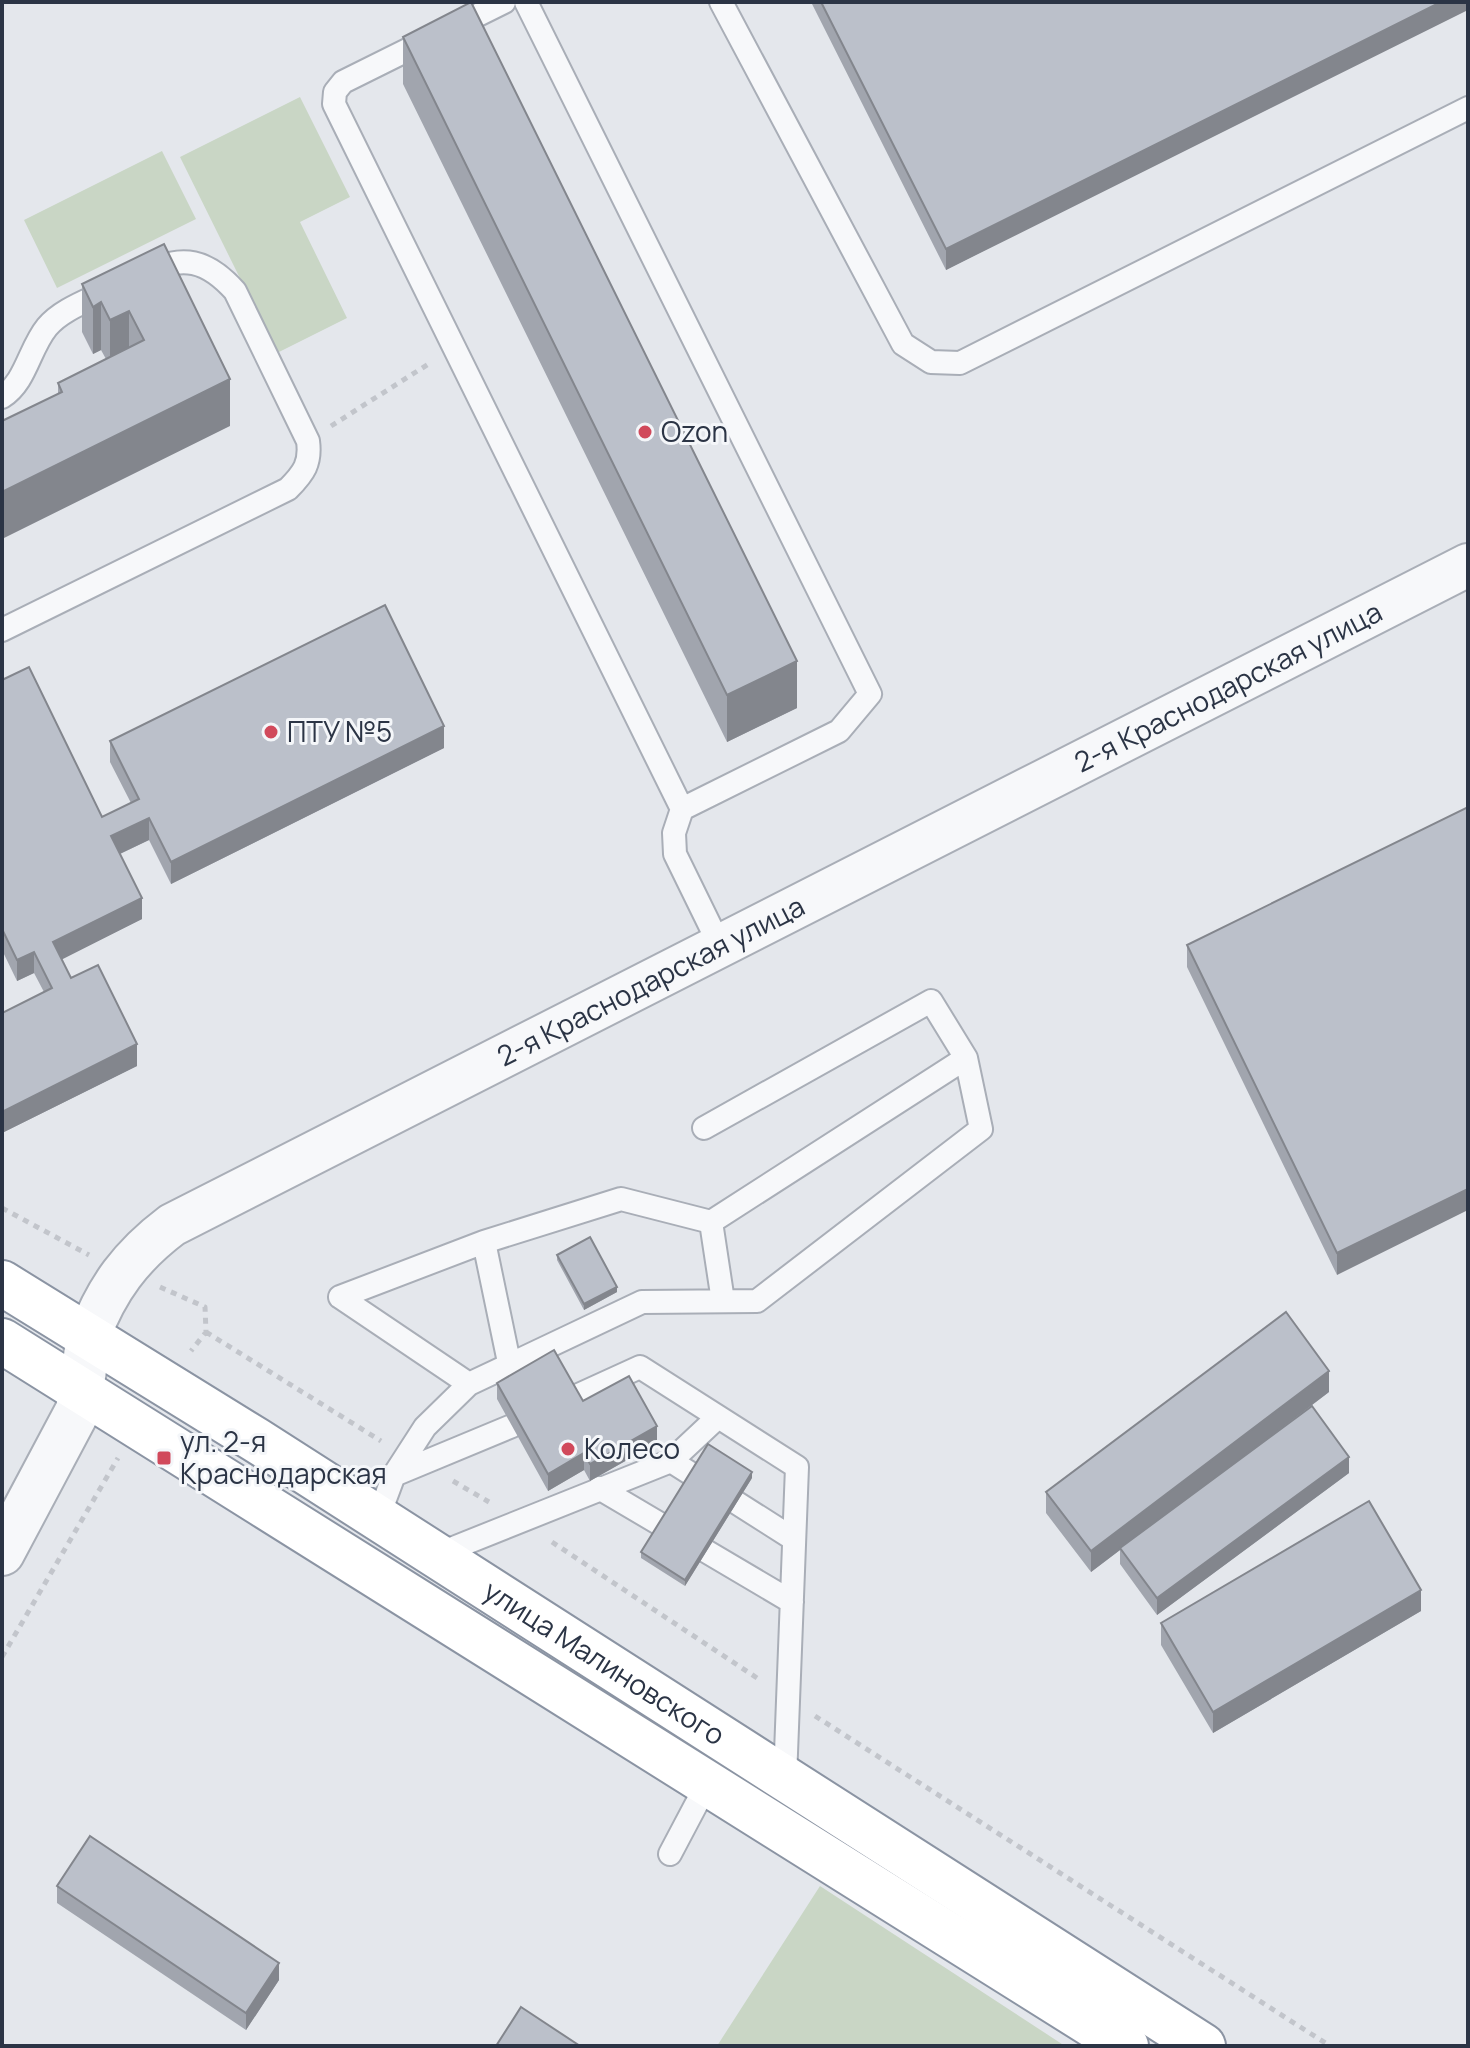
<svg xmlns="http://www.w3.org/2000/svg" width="1470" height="2048" viewBox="0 0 1470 2048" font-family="Manrope,sans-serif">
<rect width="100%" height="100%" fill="#e4e7ec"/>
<path fill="#c9d6c5" d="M300,97L350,197L300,222L347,318L277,353L180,157Z
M162,151L196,219L57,288L24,220Z
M820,1886L1065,2046H717Z"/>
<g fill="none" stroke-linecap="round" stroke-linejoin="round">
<defs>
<path id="service" d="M504,2L343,82L335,92L334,104L682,809
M526,2L870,694L839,731L682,809L674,833L675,854L720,946
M721,2L903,344L931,362L960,363L1468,108
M2,397C26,382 29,349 47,327C61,310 87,301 107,291
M2,630L288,489C304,473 311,463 308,441L235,291C207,260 183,254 145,273
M711,1222L723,1301
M484,1242L510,1367
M340,1297L484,1242L621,1199L711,1222L966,1058
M340,1297L469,1384
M572,1398L640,1367L797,1467L785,1779
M671,1461L792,1538
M394,1475L512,1426
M599,1488L792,1602
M378,1518L394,1475L425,1427L469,1384L642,1302L757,1301L981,1129L966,1058L931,1001L704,1128
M436,1555L671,1461L718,1417
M670,1854L708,1782"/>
<g id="minor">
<path id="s1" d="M89,1336C107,1288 131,1256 172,1225L1468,565"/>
</g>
<path id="tertiary" d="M2,1553L78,1410L89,1336"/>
<g id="trunk">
<path id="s2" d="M2,1283L256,1440L1203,2046"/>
<path d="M2,1341L1126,2046"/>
</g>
</defs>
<use href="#service" stroke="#a9aeb7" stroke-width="26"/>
<use href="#minor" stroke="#a9aeb7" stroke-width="46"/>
<use href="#tertiary" stroke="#a9aeb7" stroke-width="48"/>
<use href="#trunk" stroke="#8b94a3" stroke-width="48"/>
<path stroke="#c2c5cb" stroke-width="5" stroke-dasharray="6 6" stroke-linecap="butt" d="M331,426L430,363
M2,1208L89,1255
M160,1287L205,1307L206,1332L191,1351
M206,1332L381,1441
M453,1481L489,1502
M552,1542L760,1680
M2,1657L118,1458
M815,1716L1330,2046"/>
<use href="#service" stroke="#f7f8fa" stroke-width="22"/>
<use href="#minor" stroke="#f7f8fa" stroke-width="42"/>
<use href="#tertiary" stroke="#f7f8fa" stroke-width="44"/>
<use href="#trunk" stroke="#fff" stroke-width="44"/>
</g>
<path fill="#a1a5ae" d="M811,2H1468L946,270Z
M403,37L797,708L727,742L403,84Z
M164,244L230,426L58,394V383L106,359L101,350L93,354L82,332V284Z
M2,680L102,817L131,803L110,762V741L444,748L171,884L149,840L120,854L142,919L61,959L71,978L137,1066L2,1133V1013L44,992L34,973L17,981L2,950Z
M1468,807L1337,1275L1187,967V945Z
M557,1255L617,1292L584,1310L557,1260Z
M497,1383L583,1401L657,1443L590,1481L584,1470L548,1491L497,1399Z
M1329,1392L1277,1432L1349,1473L1157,1615L1120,1564V1550L1091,1572L1046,1513V1492Z
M752,1478L685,1586L641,1558V1552Z
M1421,1611L1213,1733L1161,1645V1623Z
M57,1886L279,1980L246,2030L57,1903Z"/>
<path fill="#83868d" d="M1441,2H1468V10L946,270V249Z
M101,302V350L93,354V307Z
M129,311V358L110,367V320Z
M230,379V426L2,539V492Z
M797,661V708L727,742V695Z
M444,726V748L171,884V862Z
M149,818V840L111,858V836Z
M142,898V919L53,964V942Z
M34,952V973L17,981V960Z
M137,1044V1066L2,1133V1112Z
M1468,1189V1210L1337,1275V1253Z
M617,1287V1292L584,1310V1304Z
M1329,1371V1392L1121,1549L1120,1548V1550L1091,1572V1551Z
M657,1426V1443L590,1481V1464Z
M584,1453V1470L548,1491V1474Z
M1349,1457V1473L1157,1615V1598Z
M752,1472V1478L685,1586V1580Z
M1421,1590V1611L1213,1733V1712Z
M279,1963V1980L246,2030V2013Z"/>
<path fill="#bbc0ca" stroke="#83868d" stroke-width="2" d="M471,2L797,661L727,695L403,37Z
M821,2H1441L946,249Z
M164,244L230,379L2,492V421L62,392L58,383L144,340L129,311L110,320L101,302L93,307L82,284Z
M385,605L444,726L171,862L149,818L111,836L142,898L53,942L71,978L98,965L137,1044L2,1112V1013L52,988L34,952L17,960L2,929V680L29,667L102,817L139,799L110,741Z
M1468,807V1189L1337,1253L1187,945Z
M590,1237L617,1287L584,1304L557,1255Z
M1286,1312L1329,1371L1091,1551L1046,1492Z
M554,1350L583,1401L629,1376L657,1426L590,1464L584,1453L548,1474L497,1383Z
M1312,1406L1349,1457L1157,1598L1120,1548Z
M708,1444L752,1472L685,1580L641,1552Z
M1369,1501L1421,1590L1213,1712L1161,1623Z
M90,1836L279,1963L246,2013L57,1886Z
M521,2007L580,2046H496Z"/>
<g fill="#d1495b" stroke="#f4f6f9" stroke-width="3">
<circle cx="645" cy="432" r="8"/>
<circle cx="271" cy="732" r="8"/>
<circle cx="568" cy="1449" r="8"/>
<rect x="156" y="1450" width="16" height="16" rx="4"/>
</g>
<g text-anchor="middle" stroke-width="6" stroke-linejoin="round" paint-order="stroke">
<g font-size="28" fill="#2b3445" stroke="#f4f6f9" text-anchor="start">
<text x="661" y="442">Ozon</text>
<text x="287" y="742">ПТУ №5</text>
<text x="180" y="1452">ул. 2-я<tspan x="180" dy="32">Краснодарская</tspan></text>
<text x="584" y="1459">Колесо</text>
</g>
<g font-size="28" fill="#2b3445" stroke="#f4f6f9">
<text dy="10" stroke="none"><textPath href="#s1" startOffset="1326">2-я Краснодарская улица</textPath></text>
<text dy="10" stroke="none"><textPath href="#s1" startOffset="678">2-я Краснодарская улица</textPath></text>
<text dy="10" stroke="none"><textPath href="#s2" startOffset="712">улица Малиновского</textPath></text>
</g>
</g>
<rect width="1470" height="2048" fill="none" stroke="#2b3445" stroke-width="8"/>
</svg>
